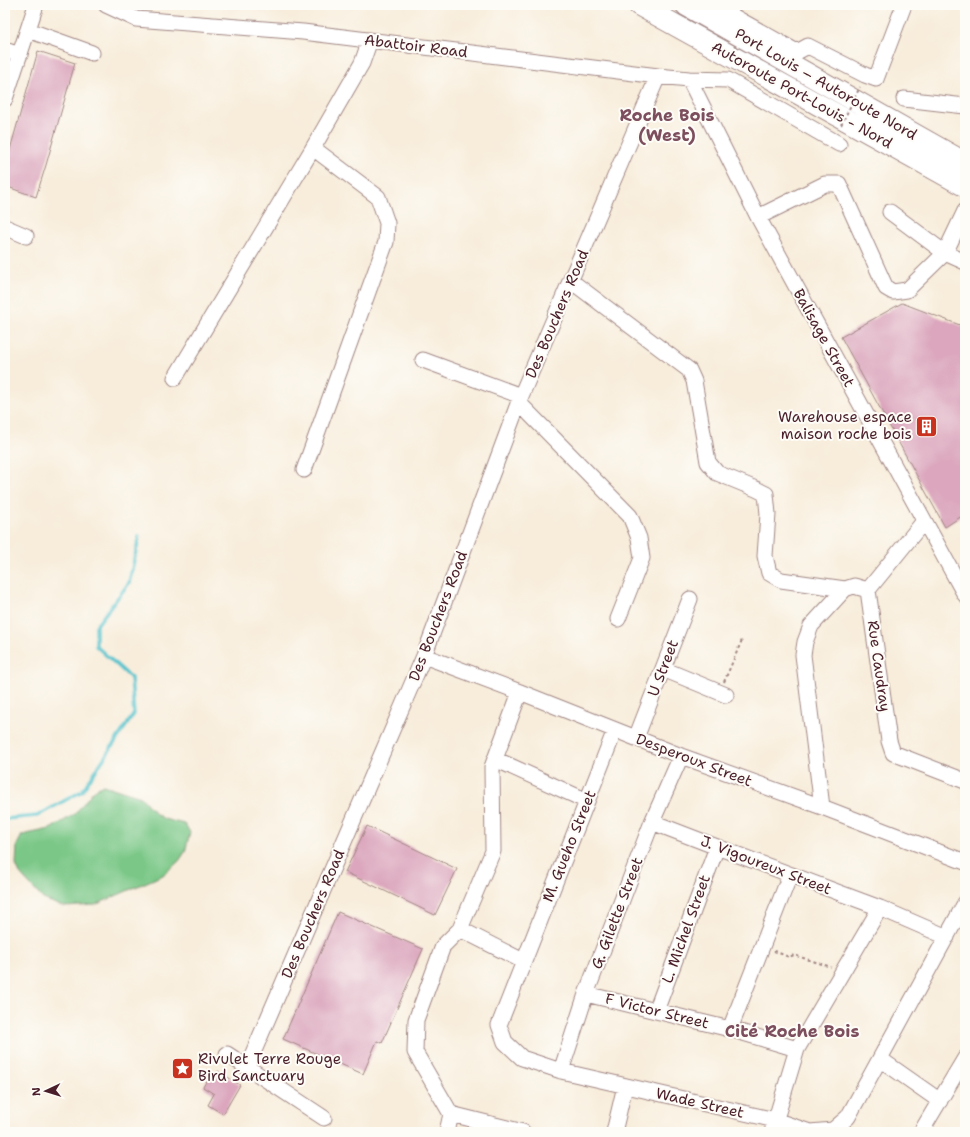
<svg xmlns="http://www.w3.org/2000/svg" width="970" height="1137" viewBox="0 0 970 1137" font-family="'Shantell Sans',sans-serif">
<rect width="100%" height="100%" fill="#fdfcf7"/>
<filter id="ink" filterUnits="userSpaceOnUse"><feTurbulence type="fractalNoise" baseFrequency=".025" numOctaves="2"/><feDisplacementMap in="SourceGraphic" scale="8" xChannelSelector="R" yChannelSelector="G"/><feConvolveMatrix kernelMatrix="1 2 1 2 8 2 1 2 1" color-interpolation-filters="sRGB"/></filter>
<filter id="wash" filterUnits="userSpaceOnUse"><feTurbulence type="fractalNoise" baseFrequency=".012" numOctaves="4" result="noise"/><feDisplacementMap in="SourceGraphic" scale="16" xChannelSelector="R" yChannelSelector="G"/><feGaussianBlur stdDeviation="0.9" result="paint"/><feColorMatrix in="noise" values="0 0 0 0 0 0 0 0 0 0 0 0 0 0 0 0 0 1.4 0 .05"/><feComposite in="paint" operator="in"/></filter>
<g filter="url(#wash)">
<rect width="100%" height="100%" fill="#f8eddb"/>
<path fill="#7ac787" stroke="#627359" d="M103,785L141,797L155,813L164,819L184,824L190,832L185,852L179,861L163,875L95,905L64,907L43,899L20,874L16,865L17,845L22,835L50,829L75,814L93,791Z"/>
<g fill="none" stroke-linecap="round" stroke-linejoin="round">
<path stroke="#56c3cd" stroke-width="3.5" d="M5,819L37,816L82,791L134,714L131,678L96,646V626L129,583L139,537"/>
</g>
<g id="blocks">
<path fill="#dca7be" d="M38,51L75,63L46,165L36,197L5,186V152L9,153Z
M902,303L965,327V514L945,527L841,337Z
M367,826L457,869L435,915L345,872Z
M338,912L423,949L382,1043L377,1041L363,1074L283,1039Z
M218,1071L240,1085L223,1114L208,1105L214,1094L203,1087L209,1077L213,1079Z"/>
</g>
</g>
<g filter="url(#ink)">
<use href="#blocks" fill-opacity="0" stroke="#a18683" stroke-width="1"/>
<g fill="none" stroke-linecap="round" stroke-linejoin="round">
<defs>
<path id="minor" d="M106,5L136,19L303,32L658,76L689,79L728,80L839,144
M713,5L797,52L808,46L865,75L876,79L904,5
M28,30L92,53
M5,50L20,55
M689,79L758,217L965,595
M5,99L36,5
M904,99L965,106
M890,212L945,253L965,262
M758,217L825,184H839L886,288L893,292L907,290L945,253L965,211
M5,227L26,236
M571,281L689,370L694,381L708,462L717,473L756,489L766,494L768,514L765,556L769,573L781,580L845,589
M423,360L521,396
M175,378L313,148L362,63L370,40
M519,403L630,516L639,538L642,558L618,619
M304,470L386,242L387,223L378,197L313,148
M924,521L868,590L889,741L893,753L965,781
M424,656L520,692L681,756L822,807L965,862
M663,669L726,695
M615,730L499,1025L505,1042L522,1058L561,1071L775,1120L810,1132L833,1130L848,1117L965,903
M636,738L690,599
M495,759L587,801
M822,807L803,655L805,642L811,626L845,589L854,586L868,590
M652,822L717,847L880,908L947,937
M460,929L523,961
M586,994L730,1029L797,1049
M656,1011L717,847
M730,1029L790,875
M227,1054L247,1067
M880,1059L940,1101
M561,1071L586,994L652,822L681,756
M451,1114L523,1132
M324,1118L247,1067L424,656L521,396L658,76
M447,1132L451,1114L415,1052L416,1020L443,946L460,929L493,851L492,767L520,692
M614,1132L625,1086
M772,1132L797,1049L880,908
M921,1132L965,1058"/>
<path id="highway" d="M639,5L965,186
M686,5L965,163"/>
</defs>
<use href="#minor" stroke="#a18683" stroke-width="17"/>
<use href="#highway" stroke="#a18683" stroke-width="23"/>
<path stroke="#a18683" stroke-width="2" stroke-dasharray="3 3" stroke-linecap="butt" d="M724,682L742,640
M774,951L789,957L794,955L831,967"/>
<use href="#minor" stroke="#fff" stroke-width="15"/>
<use href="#highway" stroke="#fff" stroke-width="21"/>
<path stroke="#a18683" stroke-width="2" stroke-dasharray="3 3" stroke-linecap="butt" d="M841,125L860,87"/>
</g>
</g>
<defs>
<symbol id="building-square" viewBox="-11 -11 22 22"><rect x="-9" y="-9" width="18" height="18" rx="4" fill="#c8321e" stroke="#fdfcf7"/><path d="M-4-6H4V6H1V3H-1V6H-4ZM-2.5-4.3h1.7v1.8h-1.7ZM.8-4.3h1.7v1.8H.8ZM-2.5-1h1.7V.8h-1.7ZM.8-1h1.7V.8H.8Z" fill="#fff"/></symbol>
<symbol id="sight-square" viewBox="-11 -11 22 22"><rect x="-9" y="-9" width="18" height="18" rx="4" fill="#c8321e" stroke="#fdfcf7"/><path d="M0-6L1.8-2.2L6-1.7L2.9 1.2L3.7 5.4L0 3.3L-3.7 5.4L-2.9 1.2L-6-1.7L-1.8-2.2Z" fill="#fff"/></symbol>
</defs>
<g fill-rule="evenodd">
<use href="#building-square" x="914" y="414" width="25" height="25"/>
<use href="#sight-square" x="170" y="1056" width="25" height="25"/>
</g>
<g text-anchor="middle" stroke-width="4" stroke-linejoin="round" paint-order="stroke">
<g font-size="15" fill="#4a1f2b" stroke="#fdfcf7">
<text transform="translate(416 46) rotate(7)" y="5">Abattoir Road</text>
<text transform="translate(826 84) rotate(30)" y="5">Port Louis – Autoroute Nord</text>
<text transform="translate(802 95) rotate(29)" y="5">Autoroute Port-Louis - Nord</text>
<text transform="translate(557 314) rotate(-67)" y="5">Des Bouchers Road</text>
<text transform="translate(824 338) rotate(61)" y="5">Balisage Street</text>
<text transform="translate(438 616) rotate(-69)" y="5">Des Bouchers Road</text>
<text transform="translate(879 666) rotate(82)" y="5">Rue Caudray</text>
<text transform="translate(663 668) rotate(-69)" y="5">U Street</text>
<text transform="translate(694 760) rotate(21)" y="5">Desperoux Street</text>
<text transform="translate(569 846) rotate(-68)" y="5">M. Gueho Street</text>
<text transform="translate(766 865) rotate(21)" y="5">J. Vigoureux Street</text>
<text transform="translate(617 913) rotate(-69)" y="5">G. Gilette Street</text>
<text transform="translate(313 914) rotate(-67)" y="5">Des Bouchers Road</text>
<text transform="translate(686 929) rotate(-70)" y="5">L. Michel Street</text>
<text transform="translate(657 1011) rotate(14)" y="5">F Victor Street</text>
<text transform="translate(700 1103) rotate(13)" y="5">Wade Street</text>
</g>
<g font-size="15" fill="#4a1f2b" stroke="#fdfcf7" text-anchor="end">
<text x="912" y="422">Warehouse espace<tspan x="912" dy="17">maison roche bois</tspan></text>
<text x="198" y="1064" text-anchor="start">Rivulet Terre Rouge<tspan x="198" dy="17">Bird Sanctuary</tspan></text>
</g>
<g font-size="17" font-weight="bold" fill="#7d4f5e" stroke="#fdfcf7">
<text x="667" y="121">Roche Bois<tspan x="667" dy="20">(West)</tspan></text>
<text x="792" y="1037">Cité Roche Bois</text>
</g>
</g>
<rect width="970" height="1137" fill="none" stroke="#fdfcf7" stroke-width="20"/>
<g transform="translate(46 1091) rotate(266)" stroke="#fdfcf7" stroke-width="3" paint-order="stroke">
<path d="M0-3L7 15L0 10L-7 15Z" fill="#4a1f2b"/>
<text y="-6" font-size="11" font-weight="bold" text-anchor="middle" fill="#4a1f2b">N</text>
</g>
</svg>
